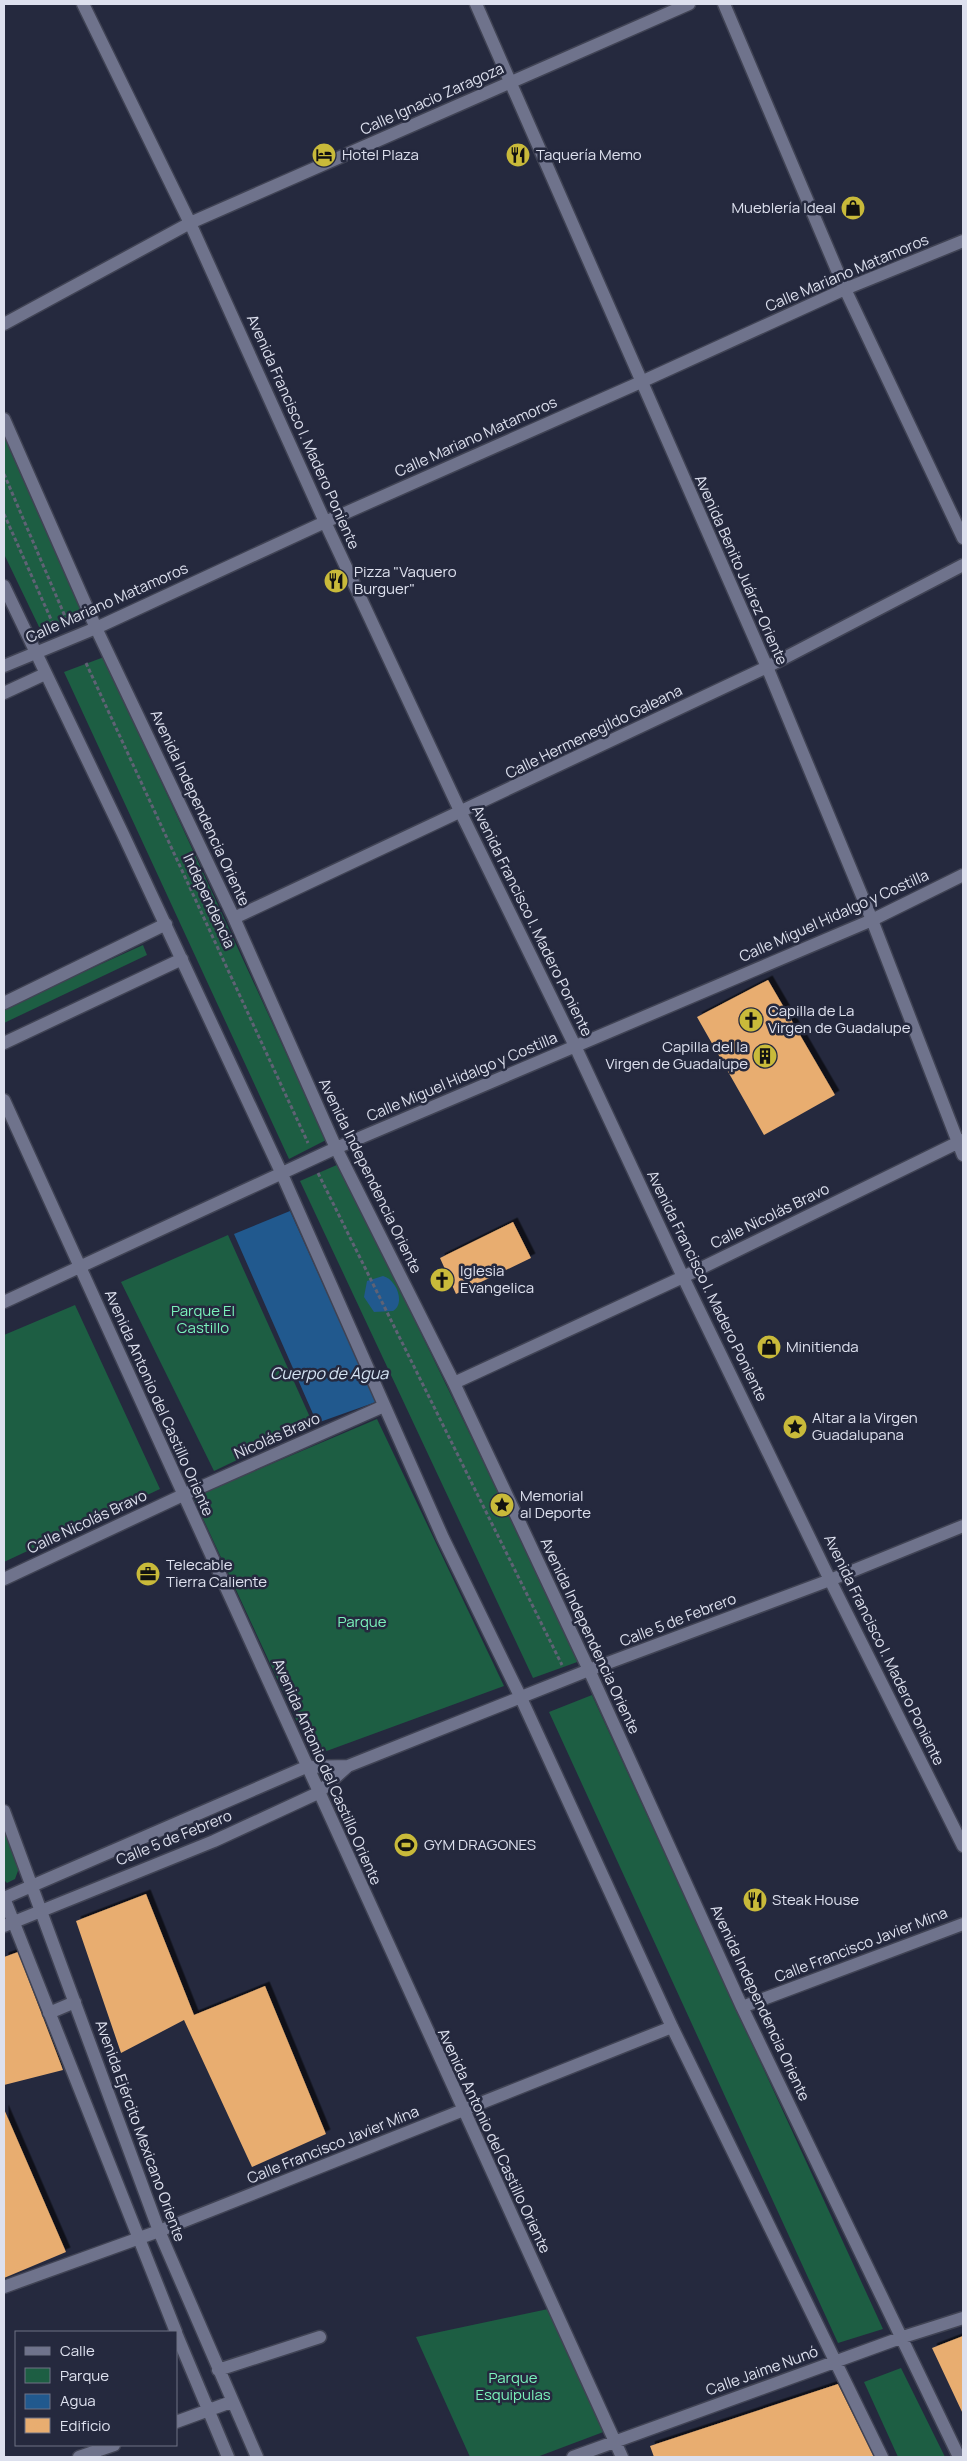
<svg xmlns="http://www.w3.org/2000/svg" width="967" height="2461" viewBox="0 0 967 2461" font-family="Manrope,sans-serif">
<defs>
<filter id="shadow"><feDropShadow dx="4.5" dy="-4.5" stdDeviation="0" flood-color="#0009"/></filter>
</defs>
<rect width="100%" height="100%" fill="#25293e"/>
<path fill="#1d5e43" d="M4,436L83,615L41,631L4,554Z
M104,657L326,1140L289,1159L64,672Z
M143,945L147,955L4,1023V1008Z
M339,1164L580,1661L533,1678L300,1181Z
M228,1235L313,1424L214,1471L121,1282Z
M75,1305L160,1489L4,1562V1335Z
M377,1419L504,1686L313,1756L193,1497Z
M592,1695L883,2329L838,2343L549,1712Z
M4,1823L19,1868L15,1879L7,1883L4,1880Z
M553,2308L606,2431L537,2457H470L416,2337Z
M901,2368L945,2457H898L864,2382Z"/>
<path fill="#21598e" d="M290,1211L376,1402L317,1423L234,1234Z
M383,1276C396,1279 406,1303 393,1311L374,1312L364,1297L367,1281Z"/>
<path fill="#e8ad70" filter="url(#shadow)" d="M768,980L835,1095L764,1135L697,1017Z
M513,1222L531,1258L456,1294L440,1258Z
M146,1894L194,2015L265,1986L326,2134L252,2167L184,2020L121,2053L76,1921Z
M18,1952L63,2070L4,2085V1957Z
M4,2109L66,2252L4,2278Z
M963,2336V2414L932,2348Z
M838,2384L874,2457H654L650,2446Z"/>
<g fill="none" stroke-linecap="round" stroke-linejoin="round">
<defs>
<path id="minor" d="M83,4L190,223L325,522L461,813L575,1046L683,1277L830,1580L963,1846
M476,4L767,667L872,920L963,1155
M724,4L845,289L963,538
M4,324L190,223L689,4
M4,419L96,628L234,918L336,1148L454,1383L589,1670L742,2007L959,2457
M4,586L122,832L281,1172L443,1538L521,1698L672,2027L882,2457
M4,666L96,628L325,522L641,382L845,289L963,241
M4,693L45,674
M234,918L767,667L963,565
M4,1003L166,924
M4,1043L182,959
M4,1100L622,2457
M4,1302L336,1148L872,920L963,875
M454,1383L683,1277L963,1140
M4,1579L183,1495L384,1406
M4,1811L159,2231L257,2457
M4,1898L306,1767L348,1766L589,1670L830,1580L963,1526
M4,1898L176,2332
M4,1926L214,1841L318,1793L348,1766
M742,2007L963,1924
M49,2013L75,2002
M4,2287L159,2231L672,2027
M176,2333L228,2457
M218,2370L320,2337
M176,2422L231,2402
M79,2457L114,2445
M573,2457L903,2337L963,2318"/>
</defs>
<use href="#minor" stroke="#404354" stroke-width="15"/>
<path stroke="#5f6275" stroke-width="3" stroke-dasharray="4 2.5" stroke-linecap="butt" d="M4,474L67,621
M4,514L54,626
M86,663L308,1143
M318,1173L562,1665"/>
<use href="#minor" stroke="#6f738c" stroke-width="12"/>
</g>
<defs>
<symbol id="hotel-disc" viewBox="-11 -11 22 22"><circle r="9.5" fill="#c9ba3a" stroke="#25293e"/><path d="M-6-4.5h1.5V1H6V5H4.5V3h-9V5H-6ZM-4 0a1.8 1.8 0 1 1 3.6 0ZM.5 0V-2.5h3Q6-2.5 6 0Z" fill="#111"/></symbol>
<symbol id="restaurant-disc" viewBox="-11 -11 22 22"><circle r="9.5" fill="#c9ba3a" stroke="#25293e"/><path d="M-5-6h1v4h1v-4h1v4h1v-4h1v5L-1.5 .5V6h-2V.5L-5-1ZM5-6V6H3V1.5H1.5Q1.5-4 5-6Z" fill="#111"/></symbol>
<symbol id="shop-disc" viewBox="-11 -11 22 22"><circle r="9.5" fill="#c9ba3a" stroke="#25293e"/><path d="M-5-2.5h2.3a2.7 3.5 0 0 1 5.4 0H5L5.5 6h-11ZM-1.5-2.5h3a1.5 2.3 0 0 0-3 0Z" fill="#111"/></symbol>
<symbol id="church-disc" viewBox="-11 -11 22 22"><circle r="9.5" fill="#c9ba3a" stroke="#25293e"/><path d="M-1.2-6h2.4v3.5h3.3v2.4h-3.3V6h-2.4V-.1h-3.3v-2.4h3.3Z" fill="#111"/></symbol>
<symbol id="building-disc" viewBox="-11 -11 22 22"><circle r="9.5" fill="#c9ba3a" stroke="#25293e"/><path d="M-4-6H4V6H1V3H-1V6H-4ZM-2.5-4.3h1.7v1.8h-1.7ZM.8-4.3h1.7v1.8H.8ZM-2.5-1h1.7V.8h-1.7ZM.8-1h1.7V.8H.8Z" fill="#111"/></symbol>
<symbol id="sight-disc" viewBox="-11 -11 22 22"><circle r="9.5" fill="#c9ba3a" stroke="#25293e"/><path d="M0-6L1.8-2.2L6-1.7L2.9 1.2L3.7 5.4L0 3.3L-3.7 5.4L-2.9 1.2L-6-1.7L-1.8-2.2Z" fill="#111"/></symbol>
<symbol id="office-disc" viewBox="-11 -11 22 22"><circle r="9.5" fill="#c9ba3a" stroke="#25293e"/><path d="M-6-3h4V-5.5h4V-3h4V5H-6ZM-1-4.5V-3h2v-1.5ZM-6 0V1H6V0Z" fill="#111"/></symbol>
<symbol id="stadium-disc" viewBox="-11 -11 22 22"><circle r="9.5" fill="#c9ba3a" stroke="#25293e"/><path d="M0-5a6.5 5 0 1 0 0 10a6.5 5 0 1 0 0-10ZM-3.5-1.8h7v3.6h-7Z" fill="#111"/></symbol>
</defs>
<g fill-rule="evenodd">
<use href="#hotel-disc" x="310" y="141" width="28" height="28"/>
<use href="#restaurant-disc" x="504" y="141" width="28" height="28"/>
<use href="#shop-disc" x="839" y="194" width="28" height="28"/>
<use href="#restaurant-disc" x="322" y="567" width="28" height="28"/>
<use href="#church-disc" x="737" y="1006" width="28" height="28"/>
<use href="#building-disc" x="751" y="1042" width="28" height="28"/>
<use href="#church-disc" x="428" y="1266" width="28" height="28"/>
<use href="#shop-disc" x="755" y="1333" width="28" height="28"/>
<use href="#sight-disc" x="781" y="1413" width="28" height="28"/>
<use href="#sight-disc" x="488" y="1491" width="28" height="28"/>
<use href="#office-disc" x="134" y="1560" width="28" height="28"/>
<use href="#stadium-disc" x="392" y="1831" width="28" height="28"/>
<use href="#restaurant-disc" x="741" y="1886" width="28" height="28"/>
</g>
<g text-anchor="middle" stroke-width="5" stroke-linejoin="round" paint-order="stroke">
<g font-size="15" fill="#dde0ee" stroke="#25293e">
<text transform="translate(432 99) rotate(-24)" y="5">Calle Ignacio Zaragoza</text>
<text transform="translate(847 273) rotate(-23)" y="5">Calle Mariano Matamoros</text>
<text transform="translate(303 432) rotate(66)" y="5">Avenida Francisco I. Madero Poniente</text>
<text transform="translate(476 437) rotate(-24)" y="5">Calle Mariano Matamoros</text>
<text transform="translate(741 570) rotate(66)" y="5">Avenida Benito Juárez Oriente</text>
<text transform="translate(107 603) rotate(-24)" y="5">Calle Mariano Matamoros</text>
<text transform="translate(594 732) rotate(-26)" y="5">Calle Hermenegildo Galeana</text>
<text transform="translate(200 808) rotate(65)" y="5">Avenida Independencia Oriente</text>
<text transform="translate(209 901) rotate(65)" y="5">Independencia</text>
<text transform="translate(834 916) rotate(-24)" y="5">Calle Miguel Hidalgo y Costilla</text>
<text transform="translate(532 921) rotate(64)" y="5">Avenida Francisco I. Madero Poniente</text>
<text transform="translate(462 1077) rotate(-23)" y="5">Calle Miguel Hidalgo y Costilla</text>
<text transform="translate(370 1176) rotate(64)" y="5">Avenida Independencia Oriente</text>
<text transform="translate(770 1216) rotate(-26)" y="5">Calle Nicolás Bravo</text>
<text transform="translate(707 1286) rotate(64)" y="5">Avenida Francisco I. Madero Poniente</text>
<text transform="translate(159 1403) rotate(66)" y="5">Avenida Antonio del Castillo Oriente</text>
<text transform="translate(277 1436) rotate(-24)" y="5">Nicolás Bravo</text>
<text transform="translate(87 1522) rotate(-25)" y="5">Calle Nicolás Bravo</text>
<text transform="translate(678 1620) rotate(-21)" y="5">Calle 5 de Febrero</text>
<text transform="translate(590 1636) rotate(65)" y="5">Avenida Independencia Oriente</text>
<text transform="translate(884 1650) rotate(64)" y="5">Avenida Francisco I. Madero Poniente</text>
<text transform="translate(327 1772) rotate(66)" y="5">Avenida Antonio del Castillo Oriente</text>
<text transform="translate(174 1838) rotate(-22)" y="5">Calle 5 de Febrero</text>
<text transform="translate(861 1945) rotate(-21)" y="5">Calle Francisco Javier Mina</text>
<text transform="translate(760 2003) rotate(65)" y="5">Avenida Independencia Oriente</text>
<text transform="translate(140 2131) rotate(70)" y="5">Avenida Ejército Mexicano Oriente</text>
<text transform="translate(494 2141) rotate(65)" y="5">Avenida Antonio del Castillo Oriente</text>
<text transform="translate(333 2145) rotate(-22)" y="5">Calle Francisco Javier Mina</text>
<text transform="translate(762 2371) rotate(-20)" y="5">Calle Jaime Nunó</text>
</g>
<g font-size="15" fill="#dde0ee" stroke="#25293e" text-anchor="start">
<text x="342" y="160">Hotel Plaza</text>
<text x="536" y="160">Taquería Memo</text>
<text x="836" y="213" text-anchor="end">Mueblería Ideal</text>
<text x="354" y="577">Pizza "Vaquero<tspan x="354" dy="17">Burguer"</tspan></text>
<text x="768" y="1016">Capilla de La<tspan x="768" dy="17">Virgen de Guadalupe</tspan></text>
<text x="748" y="1052" text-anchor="end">Capilla del la<tspan x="748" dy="17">Virgen de Guadalupe</tspan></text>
<text x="460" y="1276">Iglesia<tspan x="460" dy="17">Evangelica</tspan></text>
<text x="786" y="1352">Minitienda</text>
<text x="812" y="1423">Altar a la Virgen<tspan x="812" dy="17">Guadalupana</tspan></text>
<text x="520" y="1501">Memorial<tspan x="520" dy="17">al Deporte</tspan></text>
<text x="166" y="1570">Telecable<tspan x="166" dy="17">Tierra Caliente</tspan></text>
<text x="424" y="1850">GYM DRAGONES</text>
<text x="772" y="1905">Steak House</text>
</g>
<g font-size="15" fill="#7bf3bc" stroke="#25293e">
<text x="203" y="1316">Parque El<tspan x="203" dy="17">Castillo</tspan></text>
<text x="362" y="1627">Parque</text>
<text x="513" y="2383">Parque<tspan x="513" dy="17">Esquipulas</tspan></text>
</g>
<g font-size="16" font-style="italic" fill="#d5e4f4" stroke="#25293e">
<text x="329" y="1379">Cuerpo de Agua</text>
</g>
</g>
<rect width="967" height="2461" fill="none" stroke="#dde0ee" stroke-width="10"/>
<rect x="15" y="2331" width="162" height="115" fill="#25293e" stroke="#6f7284"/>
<rect x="25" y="2347" width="25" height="8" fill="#6f738c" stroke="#6f7284"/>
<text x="60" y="2356" font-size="15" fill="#dde0ee">Calle</text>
<rect x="25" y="2368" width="25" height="15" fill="#1d5e43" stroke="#6f7284"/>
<text x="60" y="2381" font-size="15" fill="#dde0ee">Parque</text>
<rect x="25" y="2394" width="25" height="15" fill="#21598e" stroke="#6f7284"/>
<text x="60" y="2406" font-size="15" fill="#dde0ee">Agua</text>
<rect x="25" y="2418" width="25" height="15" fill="#e8ad70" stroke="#6f7284"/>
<text x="60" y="2431" font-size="15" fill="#dde0ee">Edificio</text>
</svg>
